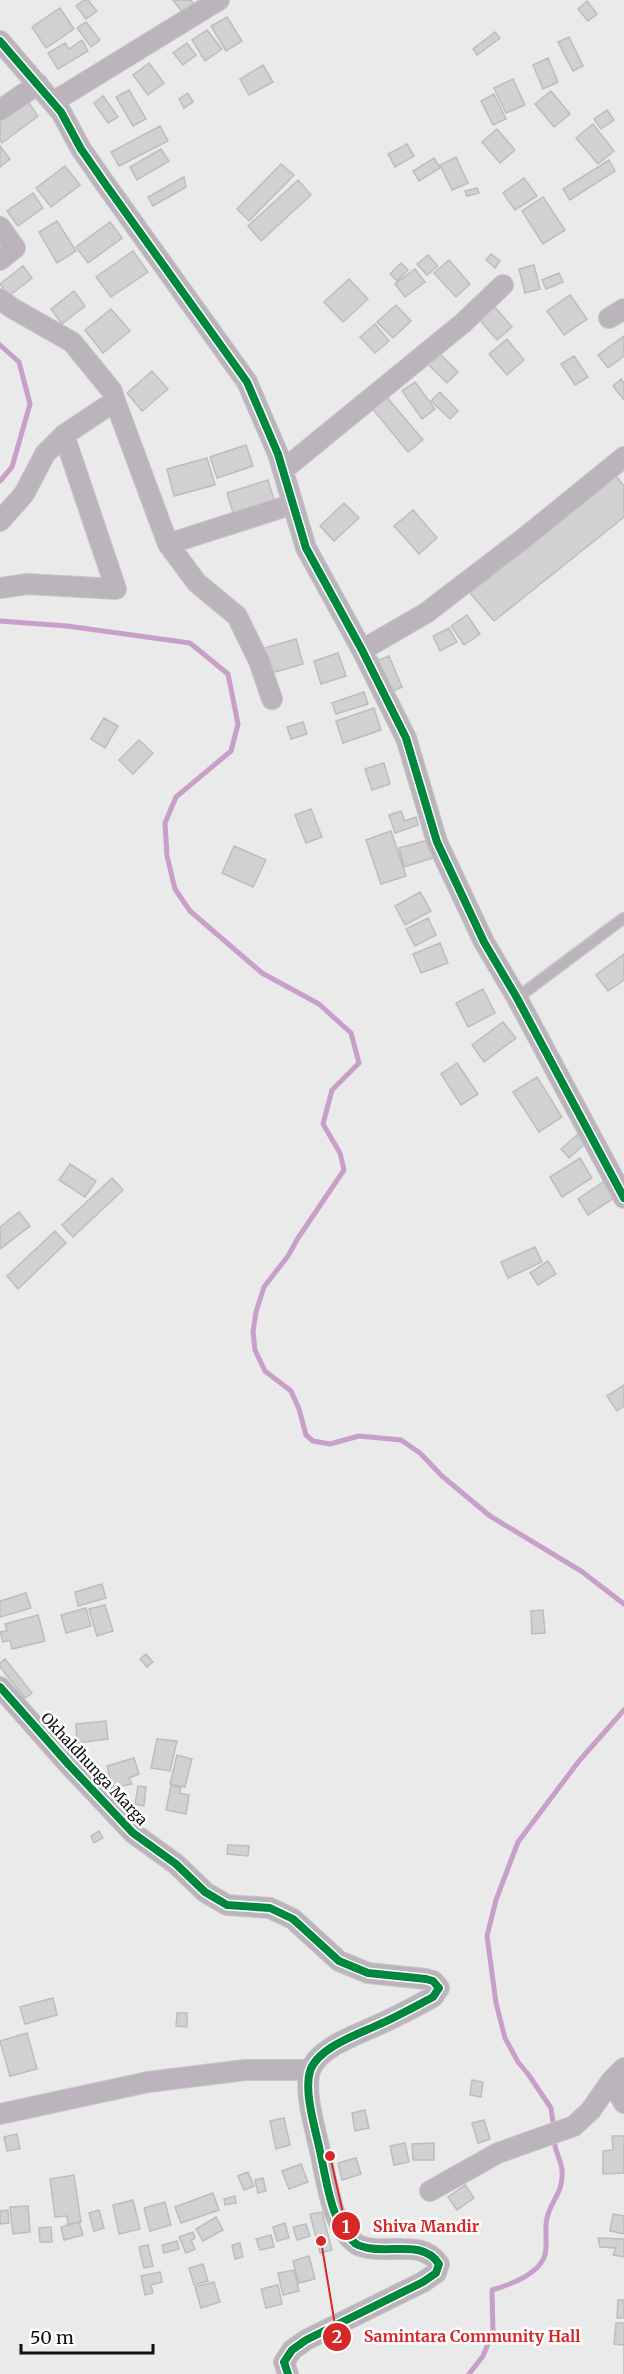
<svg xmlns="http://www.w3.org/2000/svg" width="624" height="2374" viewBox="0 0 624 2374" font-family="Merriweather,serif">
<rect width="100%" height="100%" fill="#eaeaea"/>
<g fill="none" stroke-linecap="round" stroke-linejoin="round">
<path stroke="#c89fc8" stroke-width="5" d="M0,345L19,362L30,404L12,467L0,481
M0,621L67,626L190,643L228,674L238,724L231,751L176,797L165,823L167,856L175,889L190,911L262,973L319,1004L351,1033L359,1063L332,1090L323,1124L340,1153L344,1170L298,1238L288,1256L264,1287L256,1312L253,1332L255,1350L265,1371L291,1391L299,1409L306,1435L313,1441L330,1444L359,1436L401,1440L420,1453L442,1476L490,1516L581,1571L624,1604
M554,2129L551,2108L528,2074L518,2062L505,2038L496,2003L487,1936L496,1900L518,1842L579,1761L624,1710
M469,2374L483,2356L493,2332L492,2290C509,2285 539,2275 545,2255C548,2243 544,2230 547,2218C551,2200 564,2192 562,2170C561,2159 554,2150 554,2139"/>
</g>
<path fill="#d2d1d1" stroke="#bdbdbd" stroke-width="1.5" d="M84,0H88L97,11L86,19L76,6Z
M173,0H191L197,8L186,17Z
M587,1L597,14L588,21L578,9Z
M60,8L74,29L46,48L32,27Z
M227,17L242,41L226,51L211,26Z
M86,22L100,40L91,47L77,28Z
M207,30L222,49L205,61L192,40Z
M495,32L500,38L477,55L473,49Z
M569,37L583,66L573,71L558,42Z
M82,40L88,51L58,69L48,53L65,43L69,49Z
M187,43L196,55L183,65L173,53Z
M548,58L558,82L543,89L533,65Z
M149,63L164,83L148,95L133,75Z
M263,65L273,82L249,95L240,79Z
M513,79L525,105L506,113L494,88Z
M129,90L146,119L133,126L116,97Z
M551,91L570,114L554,127L535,104Z
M188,93L193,102L184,108L179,99Z
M494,94L506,119L493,125L481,101Z
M103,96L118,117L108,123L94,103Z
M26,99L38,116L2,143L0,140V118Z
M607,110L614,120L601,129L594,119Z
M593,124L614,151L598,164L576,138Z
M160,126L168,141L119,166L111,152Z
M497,129L515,150L500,163L482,142Z
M407,144L414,156L395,167L388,154Z
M0,146L10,159L0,167Z
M161,149L169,161L137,180L130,167Z
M456,157L468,183L452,190L440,165Z
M434,158L440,168L419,181L413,171Z
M609,160L615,171L570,200L563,189Z
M281,164L294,175L249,221L237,209Z
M65,166L80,185L51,207L36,188Z
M184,177L186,187L153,206L148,197Z
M524,178L537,196L515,210L503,193Z
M298,180L311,195L261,241L248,226Z
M477,188L479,193L467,196L465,191Z
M33,193L43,208L18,226L7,211Z
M543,197L565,230L543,244L522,211Z
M57,221L76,251L57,263L39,232Z
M110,222L122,238L88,263L76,247Z
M133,251L148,272L111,297L96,277Z
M491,254L500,261L495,268L486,260Z
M428,255L438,266L427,275L417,264Z
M449,260L470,284L456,297L434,273Z
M401,263L408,270L397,281L390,274Z
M534,265L540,289L525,293L519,269Z
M23,266L32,278L9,296L0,284Z
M415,269L425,282L405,297L395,284Z
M559,273L563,282L546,289L542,280Z
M349,279L368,299L343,322L324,302Z
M74,291L85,306L62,324L51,309Z
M570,295L587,319L564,335L547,311Z
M396,305L411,321L393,338L377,322Z
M494,306L512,327L497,340L479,319Z
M111,309L130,331L103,353L85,330Z
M375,324L389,341L375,353L360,337Z
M624,336V356L608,368L598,355Z
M507,339L524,360L507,375L489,354Z
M438,352L458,372L447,383L427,363Z
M574,356L588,377L575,385L561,364Z
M152,371L168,389L142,411L127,393Z
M621,379L624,383V400L613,386Z
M415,382L435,409L422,419L402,391Z
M440,392L458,411L450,419L431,401Z
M385,395L423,440L408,452L370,406Z
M246,445L253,466L217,478L210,457Z
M207,458L215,485L174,496L167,469Z
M616,476L624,486V517L494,621L470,593Z
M268,480L275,503L234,516L227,493Z
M344,503L359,518L334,541L320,526Z
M413,510L437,538L419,554L394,526Z
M467,615L480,634L464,645L451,626Z
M449,628L457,642L440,651L433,636Z
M296,639L303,664L268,674L261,649Z
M338,653L346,676L321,684L314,661Z
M389,656L402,687L391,692L377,661Z
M364,692L368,704L336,714L332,703Z
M374,708L381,730L343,743L336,721Z
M104,718L118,726L105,748L91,739Z
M303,722L307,734L291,739L287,727Z
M139,740L153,753L133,774L119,760Z
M384,763L390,784L372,790L365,769Z
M311,809L322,837L306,843L295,815Z
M401,811L405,821L416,817L418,825L395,833L389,815Z
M391,831L406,876L381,884L366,840Z
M428,840L433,858L404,867L399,848Z
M234,846L266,860L253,887L222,873Z
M420,892L431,911L405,925L395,906Z
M428,918L436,935L415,946L406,929Z
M440,943L448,963L421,973L413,954Z
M624,954V980L608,991L596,975Z
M483,989L495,1013L468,1027L456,1003Z
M503,1022L516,1038L484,1062L472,1045Z
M457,1063L478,1094L461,1105L441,1074Z
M537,1077L562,1117L539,1132L513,1092Z
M577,1135L585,1144L569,1158L561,1149Z
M580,1158L592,1178L562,1197L550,1177Z
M70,1164L96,1181L85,1197L59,1180Z
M112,1178L123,1190L73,1237L62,1225Z
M603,1182L614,1198L588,1215L578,1199Z
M19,1212L30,1226L0,1249V1227Z
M55,1231L66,1243L18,1289L7,1276Z
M535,1247L542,1262L508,1278L501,1262Z
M548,1261L556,1274L538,1285L530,1273Z
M624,1385V1406L617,1411L607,1396Z
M102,1584L106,1598L78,1606L75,1592Z
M26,1593L31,1608L0,1617V1601Z
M105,1605L113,1631L97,1636L89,1609Z
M86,1608L91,1626L66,1633L61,1615Z
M543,1610L545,1633L532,1634L531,1611Z
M38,1615L45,1641L12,1649L10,1640L3,1642L0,1632L7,1631L5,1624Z
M146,1654L153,1662L147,1667L140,1659Z
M5,1659L32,1693L25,1698L0,1667V1663Z
M106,1721L108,1739L77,1743L76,1724Z
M157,1739L177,1741L170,1771L151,1768Z
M177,1755L192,1759L185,1787L170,1784Z
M134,1758L139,1774L129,1778L132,1784L112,1788L107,1766Z
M138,1786L146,1787L144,1806L135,1804Z
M171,1786L181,1788L179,1793L189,1795L186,1814L166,1810Z
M99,1831L103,1838L94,1843L91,1836Z
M228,1845L249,1846L248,1856L227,1854Z
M53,1998L57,2015L25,2024L20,2007Z
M177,2013H187V2027L176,2026Z
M27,2033L37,2069L10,2076L0,2041Z
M472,2080L483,2082L481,2097L470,2095Z
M365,2110L369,2128L355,2131L352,2113Z
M284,2118L290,2145L276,2149L270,2121Z
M484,2120L490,2139L478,2143L472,2123Z
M17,2134L20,2149L7,2151L4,2137Z
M612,2136H624V2173L603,2174V2151L613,2150Z
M405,2143L409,2162L394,2165L390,2146Z
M434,2143V2160H413L412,2144Z
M356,2158L361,2174L342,2180L338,2163Z
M301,2164L308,2182L289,2189L282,2171Z
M248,2172L254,2186L244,2190L238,2176Z
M74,2175L81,2222L68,2224L67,2216L55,2217L50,2179Z
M263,2178L266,2191L258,2193L255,2180Z
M465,2185L474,2198L457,2210L448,2197Z
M213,2193L219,2210L181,2223L175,2207Z
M235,2196L236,2203L225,2205L224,2199Z
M133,2200L140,2229L119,2234L113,2205Z
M165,2202L171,2225L150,2231L144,2208Z
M28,2206L30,2232L13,2234L10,2207Z
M8,2210L9,2223L0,2224V2211Z
M99,2210L104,2228L94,2231L89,2213Z
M322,2212L332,2250L320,2253L310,2214Z
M613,2214L624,2216V2234L610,2231Z
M216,2217L223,2230L203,2241L196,2229Z
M79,2222L83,2235L64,2240L61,2227Z
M285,2223L289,2238L277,2241L273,2227Z
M306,2224L310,2236L297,2240L293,2227Z
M51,2227L52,2242H40L39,2228Z
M193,2232L195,2238L191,2240L195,2249L186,2253L179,2237Z
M271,2235L274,2247L260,2250L256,2239Z
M598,2238L624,2239V2257L613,2255L616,2248L600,2247Z
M177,2241L179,2249L164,2253L162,2245Z
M240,2243L243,2257L235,2259L232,2245Z
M148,2245L153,2266L144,2268L139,2247Z
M309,2256L315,2279L299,2283L293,2261Z
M203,2264L208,2281L194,2285L189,2268Z
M294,2270L299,2291L283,2295L278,2273Z
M160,2272L162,2282L151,2285L153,2293L145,2295L141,2276Z
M214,2282L220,2302L201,2308L195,2287Z
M278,2285L282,2304L266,2308L261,2289Z
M618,2300H624V2318H617Z
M616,2323H624V2374V2345L614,2344Z"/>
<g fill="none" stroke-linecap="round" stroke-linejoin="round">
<defs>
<path id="lane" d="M517,998L624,918"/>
<path id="street" d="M0,41L61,112L81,149L106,185L247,382L278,454L306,548L362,650L406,738L437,842L484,942L517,998L624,1198
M53,102L219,0
M0,110L38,84
M0,227L15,248L0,260
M0,299L12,308L72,342L112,391L115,401L64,435L45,454L24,494L0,521
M609,318L624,309
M115,401L168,544L197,583L237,616L259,661L272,699
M283,470L463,323L503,285
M168,544L293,504
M0,588L27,584L116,589L64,435
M362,650L426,613L528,535L624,457
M0,1687L69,1765L133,1833L176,1864L205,1892L227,1905L270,1908L293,1919L339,1961L368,1973L426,1979L433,1981L439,1988L433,1997C416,2006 398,2016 380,2024C359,2034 318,2047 310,2071C303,2094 318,2137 322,2161C328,2188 332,2225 356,2244C359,2246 364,2247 368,2248C393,2253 423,2240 439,2264L436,2273L423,2282L306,2340L292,2350L284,2362L288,2374
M611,2081L624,2103
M0,2114L148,2082L245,2070H310
M430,2191L498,2153L574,2126L591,2110L611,2081L624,2068"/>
</defs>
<use href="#lane" stroke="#c7c7c7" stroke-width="13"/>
<use href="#street" stroke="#c7c7c7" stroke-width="22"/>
<use href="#lane" stroke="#bcb4bc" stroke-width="10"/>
<use href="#street" stroke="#bcb4bc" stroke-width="20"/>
<defs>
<path id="cycleway" d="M0,41L61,112L81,149L106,185L247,382L278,454L306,548L362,650L406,738L437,842L484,942L517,998L624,1198
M0,1687L69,1765L133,1833L176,1864L205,1892L227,1905L270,1908L293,1919L339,1961L368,1973L426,1979L433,1981L439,1988L433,1997C416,2006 398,2016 380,2024C359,2034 318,2047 310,2071C303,2094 318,2137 322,2161C328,2188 332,2225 356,2244C359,2246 364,2247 368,2248C393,2253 423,2240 439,2264L436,2273L423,2282L306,2340L292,2350L284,2362L288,2374"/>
</defs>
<use href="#cycleway" stroke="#fff" stroke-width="11"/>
<use href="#cycleway" stroke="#00873e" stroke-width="8"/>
</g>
<g text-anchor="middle" stroke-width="5" stroke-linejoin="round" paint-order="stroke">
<g font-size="15" fill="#111011" stroke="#fff">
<text transform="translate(94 1769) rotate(47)" y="5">Okhaldhunga Marga</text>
</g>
</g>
<path fill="none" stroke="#d62828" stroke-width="2" d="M330 2156L346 2226M321 2241L337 2337"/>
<g fill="#d62828" stroke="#fff" stroke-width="2">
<circle cx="330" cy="2156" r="6"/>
<circle cx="321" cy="2241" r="6"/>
<circle cx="346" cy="2226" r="15"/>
<circle cx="337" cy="2337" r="15"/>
</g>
<g font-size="18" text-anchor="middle" font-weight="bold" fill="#fff">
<text x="346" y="2233">1</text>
<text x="337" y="2343">2</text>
</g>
<g font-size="16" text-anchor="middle" font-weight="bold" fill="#d62828" stroke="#fff" stroke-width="5" stroke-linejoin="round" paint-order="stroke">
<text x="426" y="2232">Shiva Mandir</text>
<text x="472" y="2342">Samintara Community Hall</text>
</g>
<path d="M21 2344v9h132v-9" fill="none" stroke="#111011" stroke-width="3"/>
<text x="30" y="2344" font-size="18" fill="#111011" stroke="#ffffff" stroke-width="4.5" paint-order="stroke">50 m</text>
</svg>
